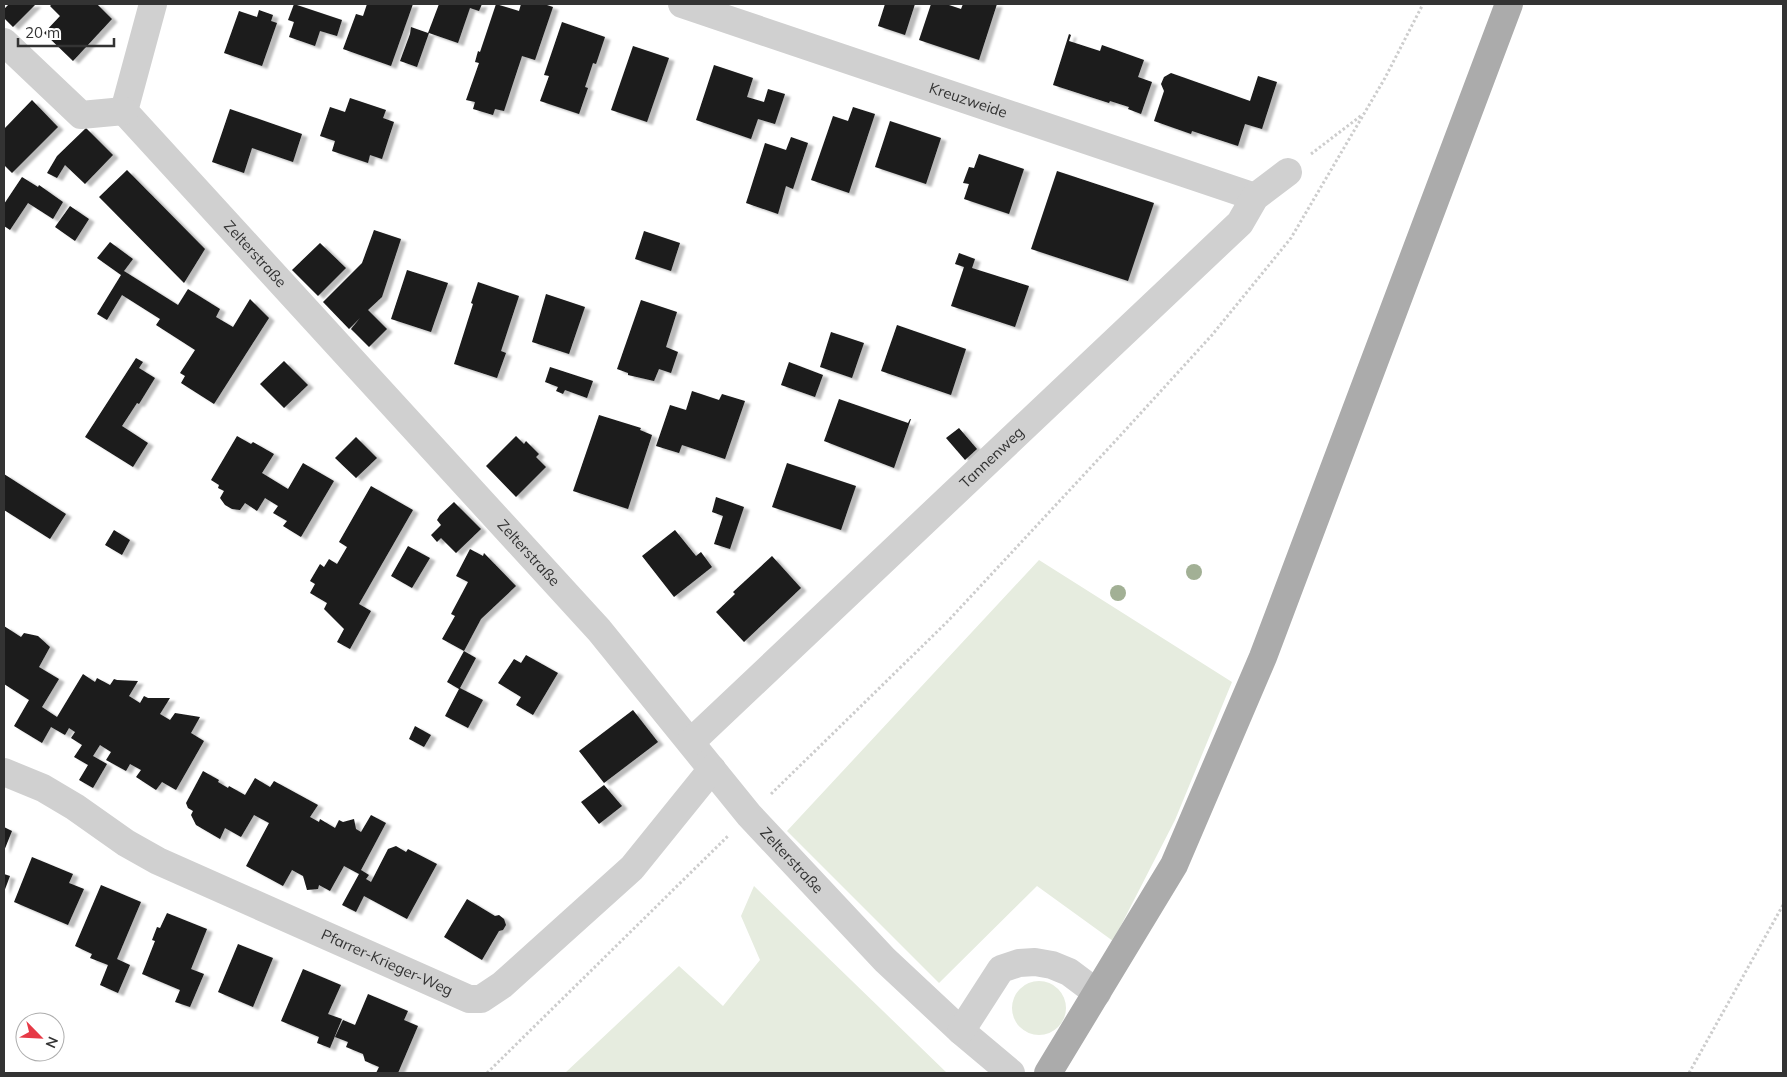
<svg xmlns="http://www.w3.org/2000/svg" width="1787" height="1077" viewBox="0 0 1787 1077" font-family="Mulish,sans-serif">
<defs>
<filter id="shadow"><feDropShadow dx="5.5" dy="3" stdDeviation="1" flood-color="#0004"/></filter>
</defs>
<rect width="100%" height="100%" fill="#fff"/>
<path fill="#e6ecdf" d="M1039,560L1232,682L1175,820L1113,941L1037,886L939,983L787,831Z
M754,886L947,1073H565L679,966L723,1006L760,960L741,916Z
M1012 1008a27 27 0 1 1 54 0a27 27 0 1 1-54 0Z"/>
<path fill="#1a1a1a" filter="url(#shadow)" d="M9,4H36L13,27L4,18V9Z
M52,4H97L112,19L73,61L44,33L60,16L50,6Z
M294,4L342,20L337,36L320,31L315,46L289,37L294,22L288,20Z
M367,4H413L391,66L343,49L356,14L363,16Z
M439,4H482L479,11L470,8L458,43L429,33L417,67L400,61L410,34L411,27L428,33Z
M496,4L519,11L521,4H544L553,7L535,60L522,56L504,111L495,109L493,115L473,109L475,102L466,100L479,63L475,62L478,51L480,52Z
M885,4H915L905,35L878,26Z
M931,4H946L961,9L963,4H997L979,60L919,40Z
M259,10L273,15L271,21L277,23L262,66L224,53L239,11L257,17Z
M562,22L605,37L596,64L593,63L585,87L588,88L579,114L540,101L549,76L544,75Z
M1069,34L1071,35L1069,41L1100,51L1102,45L1144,60L1138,77L1152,82L1141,114L1128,109L1129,107L1110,101L1109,103L1053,85Z
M633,46L669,58L647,122L611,110Z
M714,65L753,78L747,97L764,102L768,89L785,94L775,124L758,119L751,139L696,120Z
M1171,73L1250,101L1258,76L1277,82L1262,129L1245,124L1238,146L1192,131L1191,134L1154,121L1164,91L1161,84L1164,77Z
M350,98L386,110L383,118L394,122L382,159L370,155L368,163L332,151L335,141L320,136L330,107L345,112Z
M32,100L58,127L12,173L4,165V129Z
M853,107L875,114L849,193L811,180L833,116L848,121Z
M230,109L302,134L293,162L252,148L244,173L212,162Z
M890,121L941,138L926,184L875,167Z
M86,128L113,155L85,184L65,165L57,178L47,173L57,156Z
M791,137L808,143L793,189L786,186L778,214L746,203L765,143L786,150Z
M979,154L1024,169L1009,214L964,199L969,184L963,183L969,167L974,168Z
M127,170L205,249L184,283L99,197Z
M1057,171L1154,203L1128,281L1031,249Z
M22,177L38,187L39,185L63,202L53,219L28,203L10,230L4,226V204Z
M70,206L89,219L75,241L55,227Z
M374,230L401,239L382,297L368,310L387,329L369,347L351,329L360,318L349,329L323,302L362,263Z
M644,231L680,243L671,271L635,259Z
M110,242L133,259L124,271L178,305L188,289L220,309L216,317L233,327L250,299L269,318L214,404L181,383L185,376L180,373L195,350L156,325L160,319L122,295L107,320L97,314L121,275L97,258Z
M320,243L346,268L318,296L292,270Z
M959,253L975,259L972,268L1029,286L1015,327L951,306L964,267L955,264Z
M407,270L448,283L431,332L391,319Z
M478,282L519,296L501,351L506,353L497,378L454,364L473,304L471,303Z
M546,294L585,307L569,354L532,342Z
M641,300L677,312L666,347L678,352L671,373L659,369L654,381L628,375V373L617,369Z
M897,325L966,349L951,395L881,371Z
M831,332L864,343L852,378L820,367Z
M136,358L143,362L139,368L155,378L139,404L137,403L122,426L148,443L133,467L85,437Z
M284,361L308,385L284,408L260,384Z
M789,362L823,375L815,397L781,385Z
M550,367L593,381L587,398L565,390L563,394L556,391L558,387L545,382Z
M692,391L719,400L722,394L745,401L725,459L682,445L679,453L656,446L670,405L686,410Z
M839,399L908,423L910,419H911L894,468L824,441Z
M599,415L641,428L640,430L652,435L628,509L573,491Z
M959,428L977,449L965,460L946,438Z
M237,436L251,444L253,442L274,454L262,473L288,489L303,463L334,481L301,537L283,526L287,521L273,513L278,506L265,498L257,511L245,503L240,510L232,509L225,505L220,498L224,491L218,488L219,485L211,480Z
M516,436L524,444L526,441L539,454L536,457L546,467L516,497L486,466Z
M356,437L377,458L356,478L335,458Z
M787,463L856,486L841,530L772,507Z
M4,474L66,514L50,539L4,510Z
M371,486L413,510L359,604L371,611L350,649L337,642L344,629L324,609L327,603L310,593L315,584L310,581L320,564L324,567L329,559L337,564L347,547L339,542Z
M716,497L744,507L730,549L714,544L723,516L712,512Z
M454,502L481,529L456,553L441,538L437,542L431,535L441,525L437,520L440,515Z
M114,530L130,540L122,555L105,545Z
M675,530L696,556L701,552L712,567L674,597L642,556Z
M408,546L430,558L412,588L391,576Z
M470,549L483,556L484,553L516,586L481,619L464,651L442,639L455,616L451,614L468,582L456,576Z
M772,556L801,588L744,642L716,612L735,594L733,592Z
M4,626L21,637L24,633L38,636L50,647L39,667L59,679L42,707L57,717L83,674L95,682L97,678L110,685L114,679L117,680L138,681L129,696L140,703L144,696L148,698H170L160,714L170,720L175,713L200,717L191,733L204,741L176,790L162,782L156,790L136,777L141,770L130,764L126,771L106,760L111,752L100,745L93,756L107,764L93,788L79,780L88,765L74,757L82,745L71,738L75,732L69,728L65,735L51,727L42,743L14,726L29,700L4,684Z
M464,651L476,658L460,688L483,700L468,728L445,716L459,689L447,682Z
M526,655L558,673L533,715L516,705L521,697L498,683L514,659L521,663Z
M633,710L658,742L604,783L579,751Z
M415,726L431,735L424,747L409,739Z
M203,771L219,780L218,782L228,788L229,786L245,795L255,778L270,787L274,781L318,805L310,817L319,822L320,819L335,828L339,820L343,822L354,819L356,829L361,832L371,815L386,823L361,870L369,875L366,879L371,882L388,849L396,846L406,852L408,849L437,864L407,919L364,896L356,912L342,905L359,874L344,866L330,891L319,885L318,889L307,890L303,876L292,870L283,886L246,866L269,823L254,815L241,837L225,828L220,839L196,825L191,815L193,811L188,808L186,803Z
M604,785L622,806L599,824L581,802Z
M4,827L12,831L4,851Z
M32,857L73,874L69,883L84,889L68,925L14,902Z
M4,874L10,876L4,892Z
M101,885L141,902L117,959L130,965L118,993L100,985L108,965L90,958L92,954L75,946Z
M467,899L495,916L499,915L504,919L506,925L503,930L499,931L482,960L444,937Z
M167,913L207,929L191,969L204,974L190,1007L175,1002L180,990L142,974L155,941L152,940L157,927L160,928Z
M238,944L273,958L253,1007L218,992Z
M303,969L341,985L328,1014L342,1019L330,1048L317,1043L319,1037L281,1021Z
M368,994L408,1011L404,1020L418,1026L398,1073H376L379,1067L365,1061L363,1054L346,1047L348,1042L335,1037L343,1020L355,1025Z"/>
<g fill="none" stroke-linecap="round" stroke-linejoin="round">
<path stroke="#cdcdcd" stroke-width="3" stroke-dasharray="2.5 2.5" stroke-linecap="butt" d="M1311,154L1362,115
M771,794L948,621L1119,437L1212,335L1291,238L1385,78L1423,4
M487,1073L729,835
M1689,1073L1783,905"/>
<g stroke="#d0d0d0" stroke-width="28">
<path id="s1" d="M153,4L124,111L599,630L749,815L885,960L961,1031L1011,1073"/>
<path id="s2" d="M682,4L1255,197"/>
<path d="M4,42L81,115L124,111"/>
<path id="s3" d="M691,742L1240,223L1255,197L1288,172"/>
<path id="s4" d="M4,772L43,788L75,807L126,843L158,861L469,999H481L502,985L632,868L712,769"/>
<path d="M961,1031L1001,969L1019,963L1035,962L1052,965L1069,972L1097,993"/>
</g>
<path stroke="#ababab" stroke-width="28" d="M1048,1073L1174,865L1263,657L1509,4"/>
</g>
<g fill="#a2b095">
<circle cx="1194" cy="572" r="8"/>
<circle cx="1118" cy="593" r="8"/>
</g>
<g text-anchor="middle" stroke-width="5" stroke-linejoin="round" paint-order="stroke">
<g font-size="15" fill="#333" stroke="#fff">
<text dy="5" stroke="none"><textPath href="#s2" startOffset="302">Kreuzweide</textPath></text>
<text dy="5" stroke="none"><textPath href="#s1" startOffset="305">Zelterstraße</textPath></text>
<text dy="5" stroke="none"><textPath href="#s3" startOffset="414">Tannenweg</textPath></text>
<text dy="5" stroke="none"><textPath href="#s1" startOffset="710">Zelterstraße</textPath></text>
<text dy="5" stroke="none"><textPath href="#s1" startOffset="1115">Zelterstraße</textPath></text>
<text dy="5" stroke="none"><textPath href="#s4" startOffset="429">Pfarrer-Krieger-Weg</textPath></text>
</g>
</g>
<rect width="1787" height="1077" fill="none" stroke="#333333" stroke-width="10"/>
<g transform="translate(40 1037) rotate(114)"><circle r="24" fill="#ffffff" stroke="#adadad"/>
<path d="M0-4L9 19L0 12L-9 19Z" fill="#e63946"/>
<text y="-8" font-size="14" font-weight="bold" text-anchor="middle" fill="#333333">N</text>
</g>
<path d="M18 38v8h96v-8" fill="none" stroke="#333333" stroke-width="2.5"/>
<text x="25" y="38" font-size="15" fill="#333333" stroke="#ffffff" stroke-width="4" paint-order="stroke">20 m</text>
</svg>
